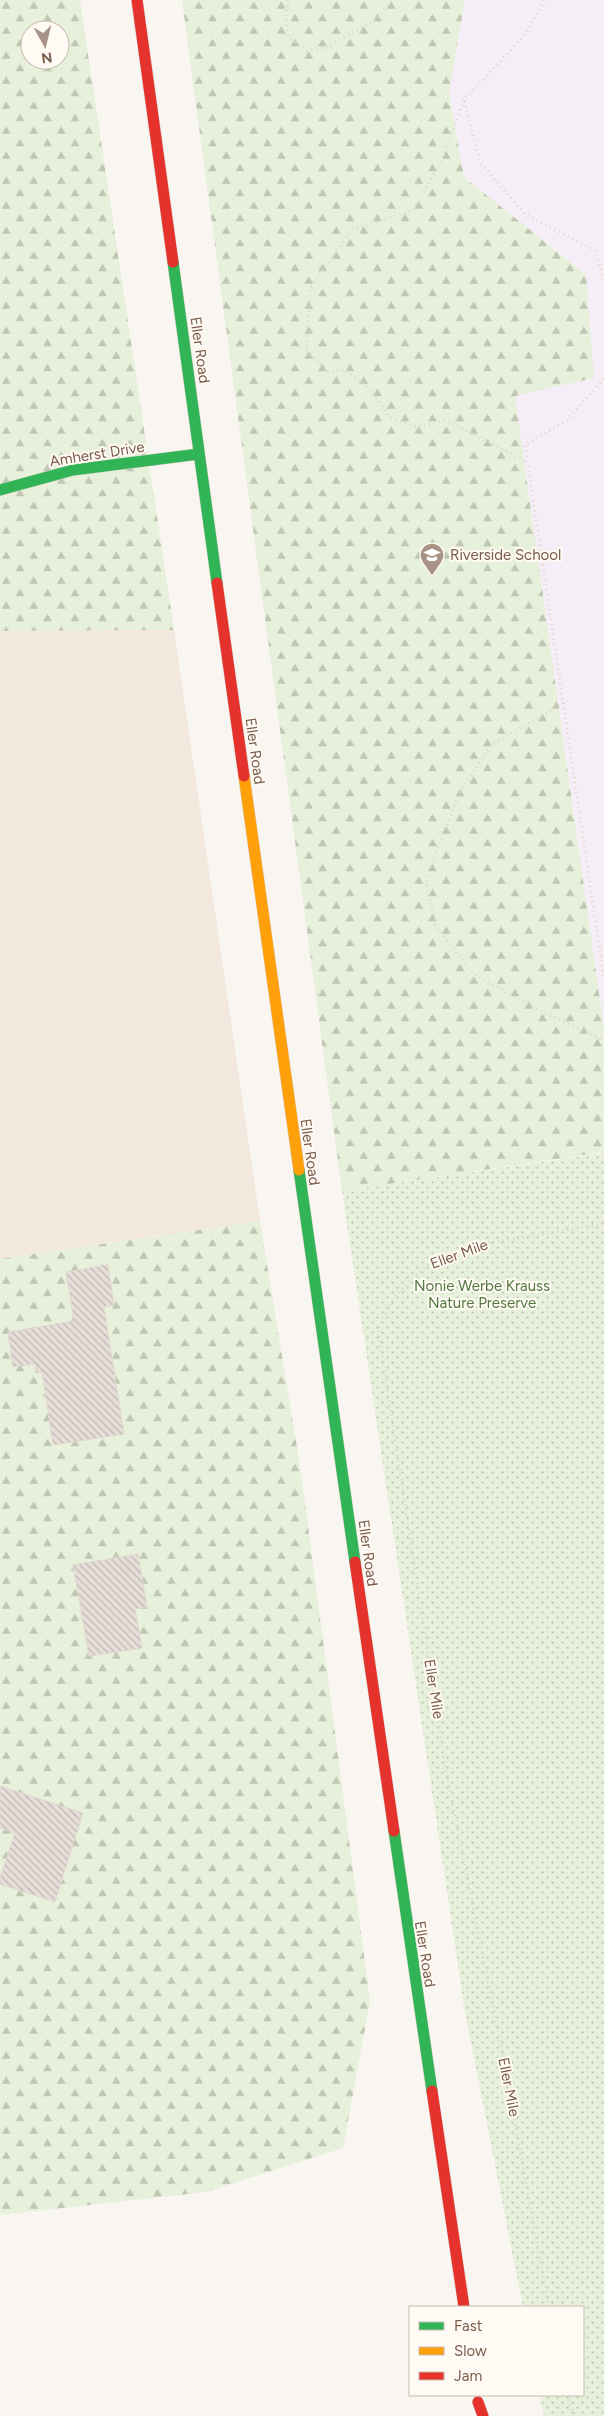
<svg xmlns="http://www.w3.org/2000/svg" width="604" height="2416" viewBox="0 0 604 2416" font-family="Figtree,sans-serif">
<defs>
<pattern id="grass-dots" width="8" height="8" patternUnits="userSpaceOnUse" patternTransform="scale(1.25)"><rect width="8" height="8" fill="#e7f0db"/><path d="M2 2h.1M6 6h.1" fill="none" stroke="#c0c6b4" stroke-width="1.8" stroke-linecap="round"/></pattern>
<pattern id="forest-firs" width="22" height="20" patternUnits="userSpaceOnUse" patternTransform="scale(1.25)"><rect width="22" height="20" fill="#e7f0db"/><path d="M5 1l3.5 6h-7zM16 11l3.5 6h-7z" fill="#c0c6b4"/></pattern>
<pattern id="building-back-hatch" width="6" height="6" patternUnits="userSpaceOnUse" patternTransform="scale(1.25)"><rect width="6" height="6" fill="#e6ded7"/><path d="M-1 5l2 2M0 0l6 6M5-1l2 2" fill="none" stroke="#bfb7b1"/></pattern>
</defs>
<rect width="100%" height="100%" fill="#f9f5f0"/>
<path fill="#f2e8de" d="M174,630L260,1221L0,1259V631Z"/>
<path fill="#f6eef6" d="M182,0H604V1152L342,1191Z"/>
<path fill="url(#grass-dots)" d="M604,1153V2416H544L540,2395H583V2307H523L465,2012L342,1191Z"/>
<path fill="url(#forest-firs)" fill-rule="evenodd" d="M0,0H80L174,630L0,631ZM30,30H60V60H30Z
M182,0H465L449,92L464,177L586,275L594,378L515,396L604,1029V1152L342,1191Z
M260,1221L301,1472L370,2001L343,2148L206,2192L0,2215V1259Z"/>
<path fill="url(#building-back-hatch)" stroke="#e2d8d2" d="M108,1265L114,1305L104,1307L124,1434L53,1445L42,1372L36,1373L35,1364L13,1367L8,1332L74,1321L66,1272Z
M138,1554L147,1607L135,1609L142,1648L89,1656L73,1565Z
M0,1786L83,1813L55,1902L0,1884V1878L15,1833L0,1828Z"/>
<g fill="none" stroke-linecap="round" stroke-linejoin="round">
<defs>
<path id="fast" d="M173,262L217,583
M0,490L73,470L199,454
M299,1170L355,1562
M394,1831L432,2091"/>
<path id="slow" d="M244,776L299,1170"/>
<path id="jam" d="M137,0L173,262
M217,583L244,776
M355,1562L394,1831
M432,2091L464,2307
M478,2402L483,2416"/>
</defs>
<use href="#fast" stroke="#d9d2cb" stroke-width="12"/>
<use href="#slow" stroke="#d9d2cb" stroke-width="12"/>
<use href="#jam" stroke="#d9d2cb" stroke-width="12"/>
<path stroke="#dcd5d0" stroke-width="3" stroke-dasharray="1 4" stroke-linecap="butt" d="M288,0L286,13L288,36L307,51L327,47L378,18L391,0
M544,0L527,32L464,100L480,162L525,214L594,250L604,279
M464,100L440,164L413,210L352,230L310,288L306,350L328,372L345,370L368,387L391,418L418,427L446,420L527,462
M604,379L567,420L525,445L604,979
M564,703L491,745L460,792L426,878L435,925L472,973L544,1013L604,1040
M549,2307L499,2036L446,1771L378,1328L395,1296L427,1265L482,1244L604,1224
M567,2395L573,2411L577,2416"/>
<use href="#fast" stroke="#30b455" stroke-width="11"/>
<use href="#slow" stroke="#ff9f0a" stroke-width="11"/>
<use href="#jam" stroke="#e5322d" stroke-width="11"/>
</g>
<defs>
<symbol id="school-pin" viewBox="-11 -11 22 30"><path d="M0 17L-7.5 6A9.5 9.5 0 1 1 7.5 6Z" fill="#a69286" stroke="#fffaf3"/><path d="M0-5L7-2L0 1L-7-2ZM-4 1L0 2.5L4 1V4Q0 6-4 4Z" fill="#fff"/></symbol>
</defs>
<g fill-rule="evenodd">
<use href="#school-pin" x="418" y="541" width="28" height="38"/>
</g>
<g text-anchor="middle" stroke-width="4" stroke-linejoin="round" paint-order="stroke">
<g font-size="15" fill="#7a5c4d" stroke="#fffaf3">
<text transform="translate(200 350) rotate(82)" y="5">Eller Road</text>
<text transform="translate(97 454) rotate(-9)" y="5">Amherst Drive</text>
<text transform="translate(255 751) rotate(82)" y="5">Eller Road</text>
<text transform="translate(310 1152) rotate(82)" y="5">Eller Road</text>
<text transform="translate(459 1254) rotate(-20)" y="5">Eller Mile</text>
<text transform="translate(368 1553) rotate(82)" y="5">Eller Road</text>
<text transform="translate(434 1689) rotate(81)" y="5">Eller Mile</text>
<text transform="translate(425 1954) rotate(81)" y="5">Eller Road</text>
<text transform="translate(509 2087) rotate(79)" y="5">Eller Mile</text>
</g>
<g font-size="15" fill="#7a5c4d" stroke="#fffaf3" text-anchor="start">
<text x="450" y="560">Riverside School</text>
</g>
<g font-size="15" fill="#537a41" stroke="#fffaf3">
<text x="482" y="1291">Nonie Werbe Krauss<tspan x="482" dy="17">Nature Preserve</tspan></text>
</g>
</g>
<rect x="409" y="2306" width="175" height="90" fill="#fffaf3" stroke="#cabbb1"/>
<rect x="419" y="2322" width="25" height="8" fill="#30b455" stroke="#cabbb1"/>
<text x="454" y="2331" font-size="15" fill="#7a5c4d">Fast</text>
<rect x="419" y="2347" width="25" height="8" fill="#ff9f0a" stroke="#cabbb1"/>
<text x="454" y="2356" font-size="15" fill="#7a5c4d">Slow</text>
<rect x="419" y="2372" width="25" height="8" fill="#e5322d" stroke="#cabbb1"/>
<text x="454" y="2381" font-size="15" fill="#7a5c4d">Jam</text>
<g transform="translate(45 45) rotate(172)"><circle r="24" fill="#fffaf3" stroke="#cabbb1"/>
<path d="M0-4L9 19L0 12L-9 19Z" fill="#a69286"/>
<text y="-8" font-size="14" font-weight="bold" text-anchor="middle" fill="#7a5c4d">N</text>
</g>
</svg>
